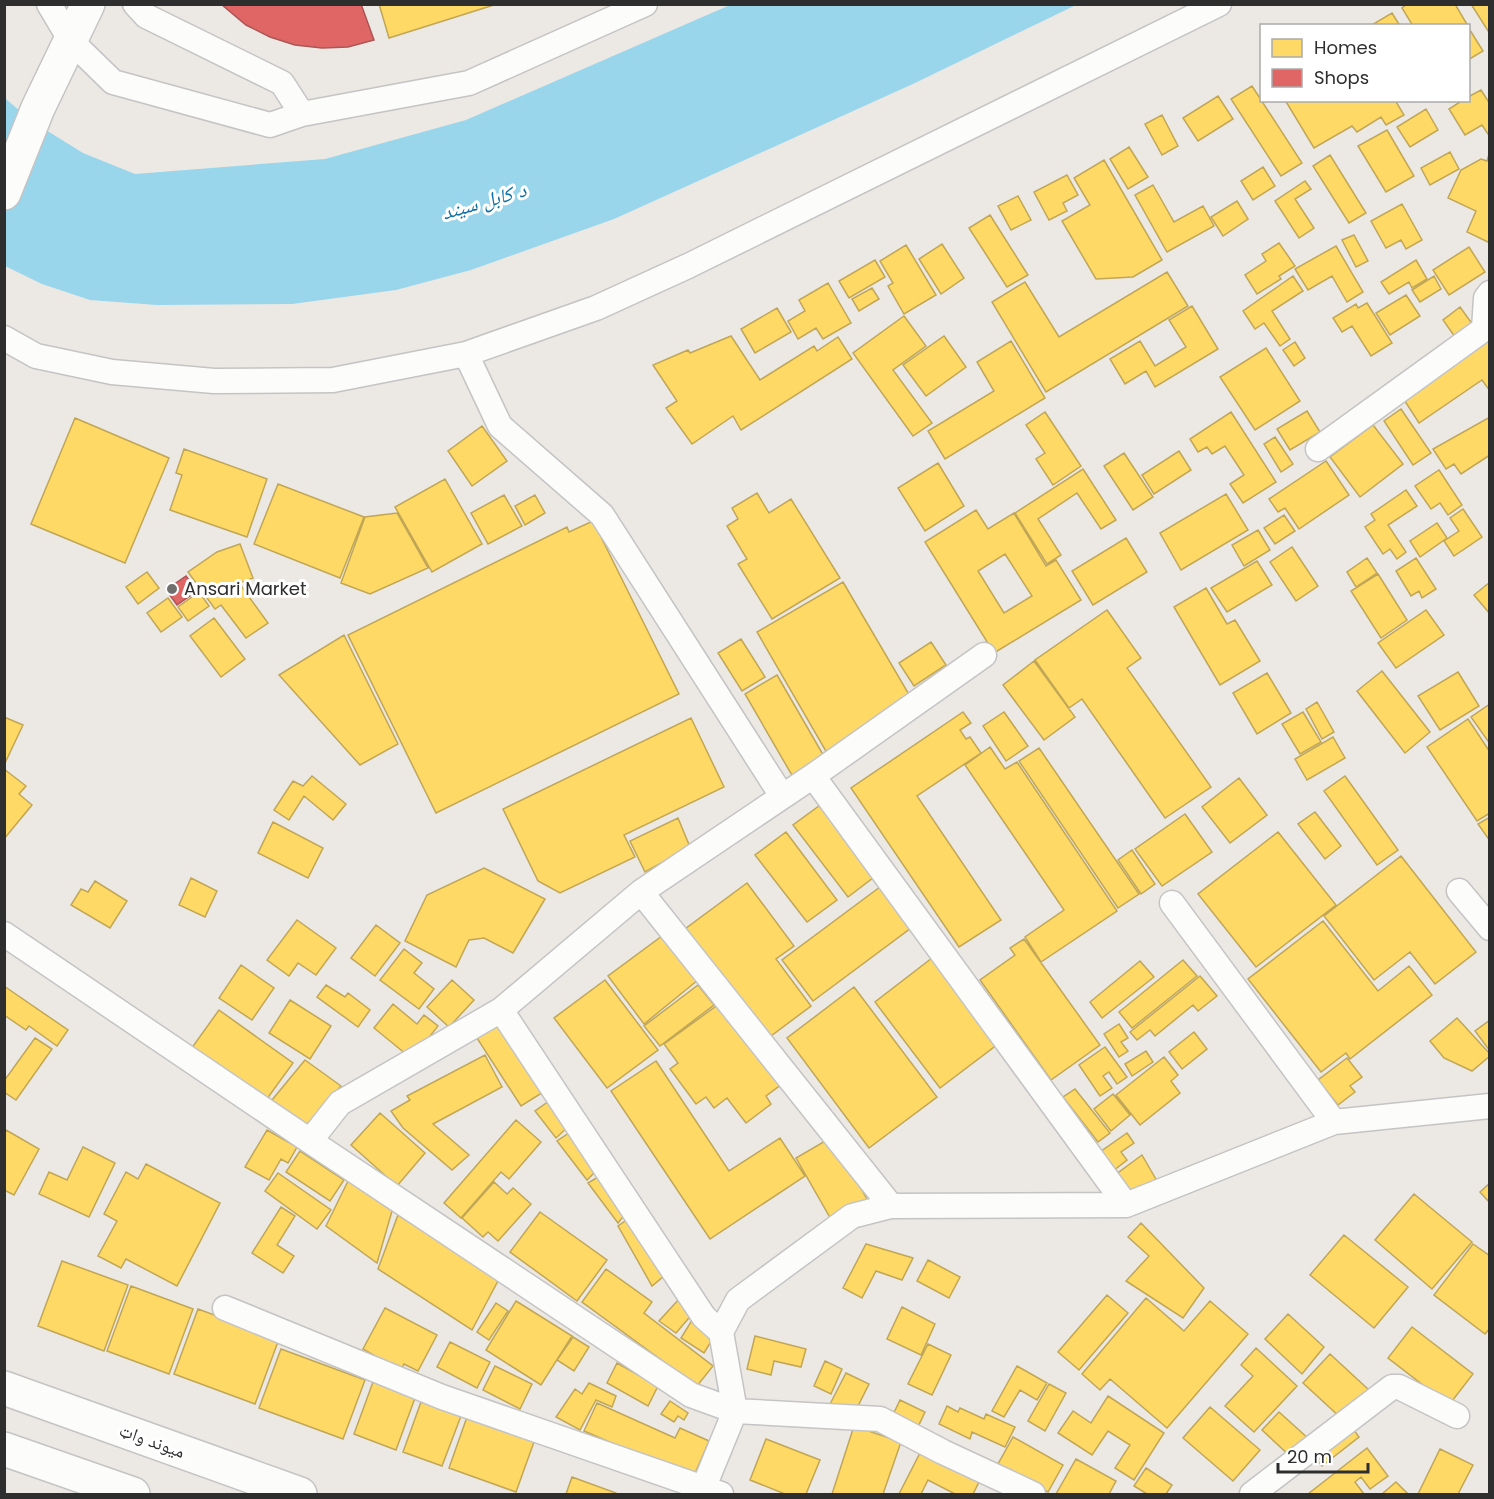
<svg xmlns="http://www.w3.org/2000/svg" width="1494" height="1499" viewBox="0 0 1494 1499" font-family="Poppins,'Noto Naskh Arabic',sans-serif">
<rect width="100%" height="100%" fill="#ece8e4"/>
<path fill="#99d6ec" d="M730,5H1076L915,83L614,219L471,270L396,290L292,304L157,305L90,300L42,284L5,266L4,95L7,100L33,122L83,153L135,174L325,159L466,120Z"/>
<path fill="#ffd966" stroke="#c0a655" stroke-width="1.5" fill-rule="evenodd" d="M379,4H497L389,38Z
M1407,4H1455L1468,26H1413L1402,8Z
M1471,4H1490V34Z
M1392,13L1400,26H1370Z
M1468,27L1483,51L1468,60Z
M1252,86L1302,163L1281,176L1231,99Z
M1481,90L1490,104V133L1488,134L1482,125L1465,135L1449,109L1463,100H1468V97Z
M1218,96L1233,119L1198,141L1183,118Z
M1285,100H1395L1404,115L1386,125L1381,117L1357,132L1352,126L1314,148Z
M1426,109L1438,130L1410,147L1397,127Z
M1162,115L1178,146L1162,155L1145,124Z
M1387,130L1414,176L1386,192L1358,146Z
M1129,147L1148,177L1128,189L1110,159Z
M1490,151V243L1467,232L1476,211L1448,198L1461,170L1481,159L1487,161Z
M1450,152L1459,169L1430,185L1421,168Z
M1330,155L1366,213L1349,223L1313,166Z
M1104,160L1162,260L1133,277L1096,279L1062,221L1090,205L1074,178Z
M1263,167L1275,186L1253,200L1241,181Z
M1067,175L1078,195L1063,203L1067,211L1049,220L1034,192Z
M1305,181L1311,189L1295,199L1314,228L1299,238L1275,201Z
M1153,185L1174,222L1203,206L1214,226L1167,252L1135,195Z
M1018,196L1031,220L1011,230L998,206Z
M1237,201L1248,219L1223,236L1211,217Z
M1402,204L1422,240L1406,249L1401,240L1386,248L1371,221Z
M990,215L1028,275L1007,287L969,228Z
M1354,235L1368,261L1356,267L1342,240Z
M1279,243L1295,266L1279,276L1281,279L1257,294L1245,275L1266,261L1262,254Z
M942,244L964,278L941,294L919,259Z
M906,245L936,295L904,314L888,286L893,283L880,261Z
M1336,246L1363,292L1347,302L1332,276L1308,290L1295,269Z
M1469,247L1485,272L1449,295L1433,270Z
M875,260L885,277L849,298L839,281Z
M1416,260L1427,279L1412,288L1409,282L1389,294L1381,282Z
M1167,272L1188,306L1046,392L992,302L1025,282L1059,337Z
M1293,276L1303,291L1272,311L1290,339L1280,346L1264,323L1255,329L1243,311Z
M1434,276L1441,289L1420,302L1412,290Z
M828,283L851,323L823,339L816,328L798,339L788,321L805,311L799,300Z
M872,288L879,299L859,311L852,299Z
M1406,295L1420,316L1390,335L1376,313Z
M1367,303L1392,343L1371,356L1352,326L1342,332L1333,318L1356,304L1358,308Z
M1192,306L1218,349L1155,387L1146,371L1125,384L1110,359L1140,341L1155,366L1186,347L1169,320Z
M1460,307L1473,325L1455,337L1443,320Z
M777,308L791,332L755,353L741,329Z
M904,316L926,346L893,370L932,423L913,436L853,353Z
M731,336L760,380L814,346L817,351L838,337L852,359L741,430L733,416L692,444L666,408L677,401L653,365L688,350L690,353Z
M944,336L966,367L926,396L903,365Z
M1486,338L1490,343V391L1482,380L1419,423L1401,395Z
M1011,341L1045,398L945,459L928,431L994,391L977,362Z
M1295,342L1305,358L1294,366L1283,350Z
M1266,348L1300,401L1255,430L1220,377Z
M1401,409L1431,453L1413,465L1384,421Z
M1307,411L1320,432L1290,450L1277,429Z
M1045,412L1081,466L1053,485L1036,459L1045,453L1026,425Z
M1231,412L1276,482L1243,503L1230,484L1244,475L1225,446L1212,454L1207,447L1198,452L1190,439Z
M1490,417V455L1461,474L1454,464L1446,469L1433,449Z
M75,418L169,458L125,563L31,524Z
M1373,425L1403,464L1360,497L1330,457Z
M482,426L507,461L472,486L448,451Z
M1275,437L1293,464L1281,472L1264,444Z
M184,449L267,479L247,537L170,510L182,475L176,473Z
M1179,451L1191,470L1154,494L1142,475Z
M1124,453L1153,497L1133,510L1104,466Z
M1326,461L1349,495L1299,529L1285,508L1278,512L1269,499Z
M938,463L964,506L925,531L898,488Z
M1083,469L1116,520L1101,529L1077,493L1038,519L1061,555L1047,564L1015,513Z
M1439,470L1462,505L1448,515L1440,503L1431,509L1415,486Z
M445,479L482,544L432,572L395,507Z
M278,484L364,517L340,578L254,544Z
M1406,490L1417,506L1388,525L1406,552L1397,559L1390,549L1383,554L1365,527L1375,520L1371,514Z
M757,493L769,513L791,499L840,578L772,619L738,564L747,559L727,526L738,519L732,508Z
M1226,494L1248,530L1181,570L1160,533Z
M504,495L522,526L488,544L471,513Z
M535,495L545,513L525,525L515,506Z
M1463,509L1482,537L1454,556L1444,541L1459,531L1450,518Z
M976,510L988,529L1014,513L1046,566L1056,560L1081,600L994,653L925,542ZM1005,554L1032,596L1004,613L978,571Z
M397,513L428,568L370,594L341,583L365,517Z
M1284,515L1295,531L1275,544L1264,528Z
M593,521L679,694L436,813L348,635L567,527L569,532Z
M1437,523L1447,538L1420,557L1410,541Z
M1258,530L1270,550L1244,566L1232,545Z
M1126,538L1147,572L1093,605L1072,571Z
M240,544L253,578L239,583L268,623L246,638L221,605L215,609L188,572L217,552Z
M1292,547L1318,586L1296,601L1270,562Z
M1367,558L1377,573L1356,587L1347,572Z
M1416,558L1436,589L1422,598L1419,591L1411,596L1396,571Z
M1257,561L1272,585L1227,612L1211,588Z
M147,572L159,588L138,604L126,587Z
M1378,574L1407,620L1381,638L1351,591Z
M843,582L914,703L827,753L757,632Z
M1490,582V614L1474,595Z
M1206,588L1227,624L1235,620L1260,661L1220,685L1174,607Z
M199,592L209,606L188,621L178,607Z
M168,598L182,617L161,632L147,613Z
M1107,610L1141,658L1127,668L1211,787L1165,818L1082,699L1069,708L1035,660Z
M1426,610L1444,635L1396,668L1378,643Z
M214,618L245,659L221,677L190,636Z
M344,635L398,744L360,765L279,675Z
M741,639L765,677L742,691L718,653Z
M931,642L946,665L914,686L899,663Z
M1034,661L1075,717L1044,740L1003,685Z
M1382,671L1430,732L1405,753L1357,691Z
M1458,672L1479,706L1440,730L1418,696Z
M1267,673L1291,713L1257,734L1233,693Z
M777,675L825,758L793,777L745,694Z
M1317,702L1334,732L1322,739L1306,709Z
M1490,704V744L1471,717Z
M963,712L971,723L960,730L966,739L970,737L981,753L917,796L1001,920L959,947L851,788Z
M1004,712L1028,746L1006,761L983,726Z
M1303,712L1321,742L1300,754L1282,724Z
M4,717L23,725L5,763H4Z
M691,718L724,787L624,835L635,857L560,893L538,881L503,809Z
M1468,719L1490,752V813L1477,821L1427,747Z
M1333,737L1345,758L1307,780L1295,759Z
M990,747L1005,769L1017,762L1117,911L1041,962L1025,937L1064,910L965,765Z
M1039,748L1139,894L1118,908L1019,761Z
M4,769L26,786L19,794L32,805L4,839Z
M312,776L346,804L333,820L304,796L289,820L274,810L293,781L303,786Z
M1345,776L1398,850L1377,865L1324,791Z
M1239,778L1267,815L1230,843L1202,807Z
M823,803L878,874L848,897L793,825Z
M1315,812L1341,846L1325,859L1298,824Z
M1185,814L1212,852L1162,886L1135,849Z
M1490,817V841L1478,824Z
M678,818L690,847L645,872L630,841Z
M273,822L323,848L308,878L258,853Z
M786,832L837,900L807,922L755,855Z
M1278,832L1336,905L1256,967L1198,894Z
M1132,850L1155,884L1141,894L1118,860Z
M1401,856L1476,952L1435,984L1410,952L1374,980L1324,916Z
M484,868L545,899L513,953L484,938L469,940L456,967L405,941L427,895Z
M191,878L217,891L205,917L179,905Z
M95,881L127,901L110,928L71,905L81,889L88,892Z
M747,883L794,946L776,959L811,1006L767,1039L685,929Z
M884,884L915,925L813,1001L782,960Z
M297,920L336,948L316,975L298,963L289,976L267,960Z
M1323,921L1378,991L1409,966L1432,995L1350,1059L1346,1053L1321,1072L1248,979Z
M376,925L400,943L375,976L351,958Z
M662,936L698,980L644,1024L608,976Z
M1024,939L1100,1045L1051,1080L980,980L1015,955L1010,948Z
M404,949L422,963L414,973L434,989L419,1009L380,980Z
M932,958L998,1044L940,1088L875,1002Z
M1183,960L1197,976L1132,1028L1119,1012Z
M1140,961L1154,977L1102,1018L1090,1002Z
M241,965L274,988L252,1020L219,998Z
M1200,976L1217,996L1198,1011L1193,1005L1155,1036L1150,1030L1137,1040L1130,1032Z
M452,980L474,1000L449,1027L427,1007Z
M605,980L658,1050L607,1088L554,1018Z
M326,985L345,997L348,993L370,1010L358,1027L317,997Z
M698,985L714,1005L660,1046L644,1026Z
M4,986L68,1030L57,1046L29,1026L26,1030L4,1015Z
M854,987L937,1097L869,1148L787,1038Z
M290,1000L331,1026L310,1059L269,1033Z
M393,1004L417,1024L424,1015L438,1026L412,1059L374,1028Z
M719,1004L782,1084L766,1096L771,1104L746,1123L727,1098L714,1108L706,1097L696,1104L670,1069L678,1063L664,1044Z
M219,1010L293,1063L264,1103L191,1049Z
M1457,1018L1490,1054V1056L1472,1071L1444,1058L1430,1041Z
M1490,1020V1051L1475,1031Z
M499,1021L545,1091L521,1106L475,1035Z
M1119,1024L1128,1038L1121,1042L1128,1051L1119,1057L1104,1034Z
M1194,1032L1207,1049L1182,1069L1169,1052Z
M35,1038L52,1049L16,1100L4,1092V1081Z
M1105,1047L1127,1077L1117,1084L1109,1072L1103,1076L1112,1088L1100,1096L1079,1065Z
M1146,1051L1153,1062L1132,1076L1125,1064Z
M485,1055L502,1087L433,1124L469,1155L452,1170L403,1128L391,1111L410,1100L407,1096Z
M1164,1057L1178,1075L1171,1081L1180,1093L1140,1125L1116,1095Z
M1347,1058L1362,1077L1350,1086L1355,1092L1338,1105L1318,1080Z
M305,1060L341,1086L304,1128L272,1100Z
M656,1061L729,1171L780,1138L805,1176L710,1239L611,1091Z
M1075,1089L1110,1133L1098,1142L1063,1097Z
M1113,1094L1130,1115L1111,1131L1094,1109Z
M552,1099L570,1125L556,1138L535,1111Z
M380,1113L425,1153L397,1186L351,1145Z
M516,1120L541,1142L509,1179L501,1172L461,1218L444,1203Z
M6,1130L39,1149L14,1195L4,1190V1134Z
M267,1130L297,1147L288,1163L281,1159L269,1180L245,1167Z
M572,1131L600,1167L587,1180L557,1141Z
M1127,1133L1134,1143L1121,1152L1127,1160L1113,1171L1100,1152Z
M832,1137L868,1201L832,1221L796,1158Z
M83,1147L115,1163L89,1217L39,1194L49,1172L67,1180Z
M300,1151L344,1180L330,1201L286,1172Z
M1142,1155L1157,1181L1126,1191L1115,1175Z
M146,1164L220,1203L177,1286L126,1259L121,1268L98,1256L117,1221L104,1214L126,1172L138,1179Z
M278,1173L331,1210L317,1229L265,1191Z
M603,1174L630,1208L618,1223L588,1183Z
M348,1181L392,1211L377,1263L326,1226Z
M494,1182L507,1194L513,1188L531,1204L498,1241L488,1232L483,1237L462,1218Z
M1490,1183V1203L1480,1192Z
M1414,1194L1472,1242L1432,1289L1375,1240Z
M281,1207L295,1216L277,1245L294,1256L283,1273L252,1253Z
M540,1212L607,1260L577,1301L510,1252Z
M398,1215L499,1279L472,1330L378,1269Z
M634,1215L664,1276L652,1286L618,1226Z
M1141,1223L1204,1288L1183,1318L1126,1281L1149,1256L1128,1237Z
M1344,1235L1408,1287L1374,1328L1310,1275Z
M866,1244L913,1258L902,1280L876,1271L862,1298L843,1288Z
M1473,1244L1490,1256V1328L1485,1334L1434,1295Z
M928,1260L960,1277L949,1298L917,1281Z
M62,1261L128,1285L104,1351L38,1326Z
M606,1269L652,1302L644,1313L713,1366L697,1386L582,1302Z
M131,1286L193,1309L169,1374L107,1351Z
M1107,1295L1128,1313L1079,1370L1058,1352Z
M680,1298L694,1312L676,1333L659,1321Z
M1146,1298L1184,1331L1210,1301L1248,1334L1167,1428L1110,1379L1100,1390L1082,1374Z
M516,1301L572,1336L541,1385L486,1350Z
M496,1303L508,1311L489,1340L477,1332Z
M902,1307L935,1324L921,1355L887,1339Z
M385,1308L437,1335L418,1371L404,1364L398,1375L384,1361L363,1349Z
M198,1309L279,1339L255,1404L174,1374Z
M1288,1314L1324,1347L1302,1374L1265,1339Z
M694,1317L717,1332L704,1353L681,1338Z
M1412,1327L1473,1374L1449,1405L1388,1358Z
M755,1336L806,1349L801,1367L774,1361L771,1375L747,1369Z
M573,1337L589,1347L574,1371L557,1360Z
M450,1342L490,1362L477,1388L437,1367Z
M928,1344L951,1355L932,1395L908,1384Z
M1256,1348L1297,1386L1254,1432L1225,1406L1253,1376L1241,1365Z
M281,1349L365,1380L343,1439L259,1408Z
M1330,1354L1369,1390L1342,1419L1303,1383Z
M825,1361L842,1369L831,1394L814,1386Z
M617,1363L658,1386L648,1406L607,1383Z
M495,1366L532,1384L520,1409L483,1390Z
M1017,1366L1047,1383L1037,1400L1020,1390L1004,1417L992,1411Z
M846,1373L869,1384L856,1410L828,1408Z
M373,1382L415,1398L396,1450L354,1434Z
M589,1383L616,1396L612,1407L596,1400L580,1430L556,1417L575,1389L582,1394Z
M1049,1384L1066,1393L1045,1431L1028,1421Z
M1108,1396L1164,1433L1134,1480L1115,1468L1130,1445L1108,1431L1092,1455L1058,1433L1073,1411L1091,1423Z
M900,1400L925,1412L916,1431L891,1419Z
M670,1401L688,1413L684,1420L678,1416L674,1422L661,1414Z
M421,1402L461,1416L442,1466L403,1452Z
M597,1403L675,1438L680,1428L709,1441L693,1478L584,1431Z
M947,1406L958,1412L960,1408L984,1419L986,1414L1015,1427L1005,1447L972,1432L970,1439L939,1424Z
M1210,1407L1260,1450L1233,1481L1183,1438Z
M1279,1412L1310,1440L1292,1458L1262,1430Z
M467,1417L534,1442L516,1492L449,1468Z
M1349,1423L1359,1437L1322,1466L1311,1453Z
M854,1426L901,1442L883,1494H832Z
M1013,1437L1063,1465L1048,1492L998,1464Z
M766,1439L820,1460L806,1494H785L750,1480Z
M1367,1448L1388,1476L1370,1489L1361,1477L1355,1482L1364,1494H1308Z
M1440,1449L1473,1465L1458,1494H1418Z
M920,1453L979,1482L973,1494H955L928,1480L921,1494H899Z
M1076,1459L1116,1481L1109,1494H1056Z
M1146,1468L1172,1485L1166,1494H1147L1134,1486Z
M572,1477L616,1493V1494H566Z
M1396,1482L1408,1494H1382Z"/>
<path fill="#e06666" stroke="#ab5555" stroke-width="1.5" d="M221,4H361L374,40L348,47L322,48L295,45L270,37L246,25Z
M186,576L197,591L177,605L166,590Z"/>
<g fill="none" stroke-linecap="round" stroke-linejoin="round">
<defs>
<path id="street" d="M49,4L71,41L113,82L270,125L302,114L469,83L645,4
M135,4L146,16L282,83L302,114
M4,338L36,356L112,372L214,381L333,380L466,354L596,308L688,266L1219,4
M466,354L500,426L602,515L782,796
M1318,449L1484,329L1486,298L1490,293
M813,776L1126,1205
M1459,891L1490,928
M641,892L891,1206
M1172,903L1334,1122
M4,934L310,1141L691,1395L735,1411L880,1419L943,1452L1033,1494
M501,1010L704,1317L721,1332
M310,1141L340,1103L501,1010L641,892L813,776L984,655
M225,1308L442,1397L721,1494
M701,1494L735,1411L721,1332L738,1300L852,1216L891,1206L1126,1205L1334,1122L1490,1106
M1252,1494L1392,1387H1399L1457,1416"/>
<path id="secondary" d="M4,193L38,108L88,4
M4,1388L300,1494
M4,1449L133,1494"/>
</defs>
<use href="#street" stroke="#c5c4c5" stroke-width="27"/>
<use href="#secondary" stroke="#c5c4c5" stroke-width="36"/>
<use href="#street" stroke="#fcfcfb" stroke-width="24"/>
<use href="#secondary" stroke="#fcfcfb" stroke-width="33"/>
</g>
<circle fill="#706f6e" stroke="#fff" stroke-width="2" cx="172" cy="589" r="6"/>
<g text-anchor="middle" stroke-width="6" stroke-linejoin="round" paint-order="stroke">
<g font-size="18" fill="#2e2e2e" stroke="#fff" text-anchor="start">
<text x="184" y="595">Ansari Market</text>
</g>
<g font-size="18" fill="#2e2e2e" stroke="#fff">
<text transform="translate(152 1441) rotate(20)" y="6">میوند واټ</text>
</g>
<g font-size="20" font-style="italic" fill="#0d6fa3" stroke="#fff">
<text transform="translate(484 201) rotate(-16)" y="7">د کابل سيند</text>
</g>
</g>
<rect width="1494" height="1499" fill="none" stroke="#2e2e2e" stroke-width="12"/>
<rect x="1260" y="24" width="210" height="78" fill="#ffffff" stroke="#ababab" stroke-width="1.5"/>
<rect x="1272" y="39" width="30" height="18" fill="#ffd966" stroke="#ababab" stroke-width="1.5"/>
<text x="1314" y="54" font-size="18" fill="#2e2e2e">Homes</text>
<rect x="1272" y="69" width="30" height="18" fill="#e06666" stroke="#ababab" stroke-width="1.5"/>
<text x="1314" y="84" font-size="18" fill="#2e2e2e">Shops</text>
<path d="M1278 1463v9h90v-9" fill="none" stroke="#2e2e2e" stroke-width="3"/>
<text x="1287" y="1463" font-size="18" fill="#2e2e2e" stroke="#ffffff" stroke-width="4.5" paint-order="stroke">20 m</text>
</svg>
